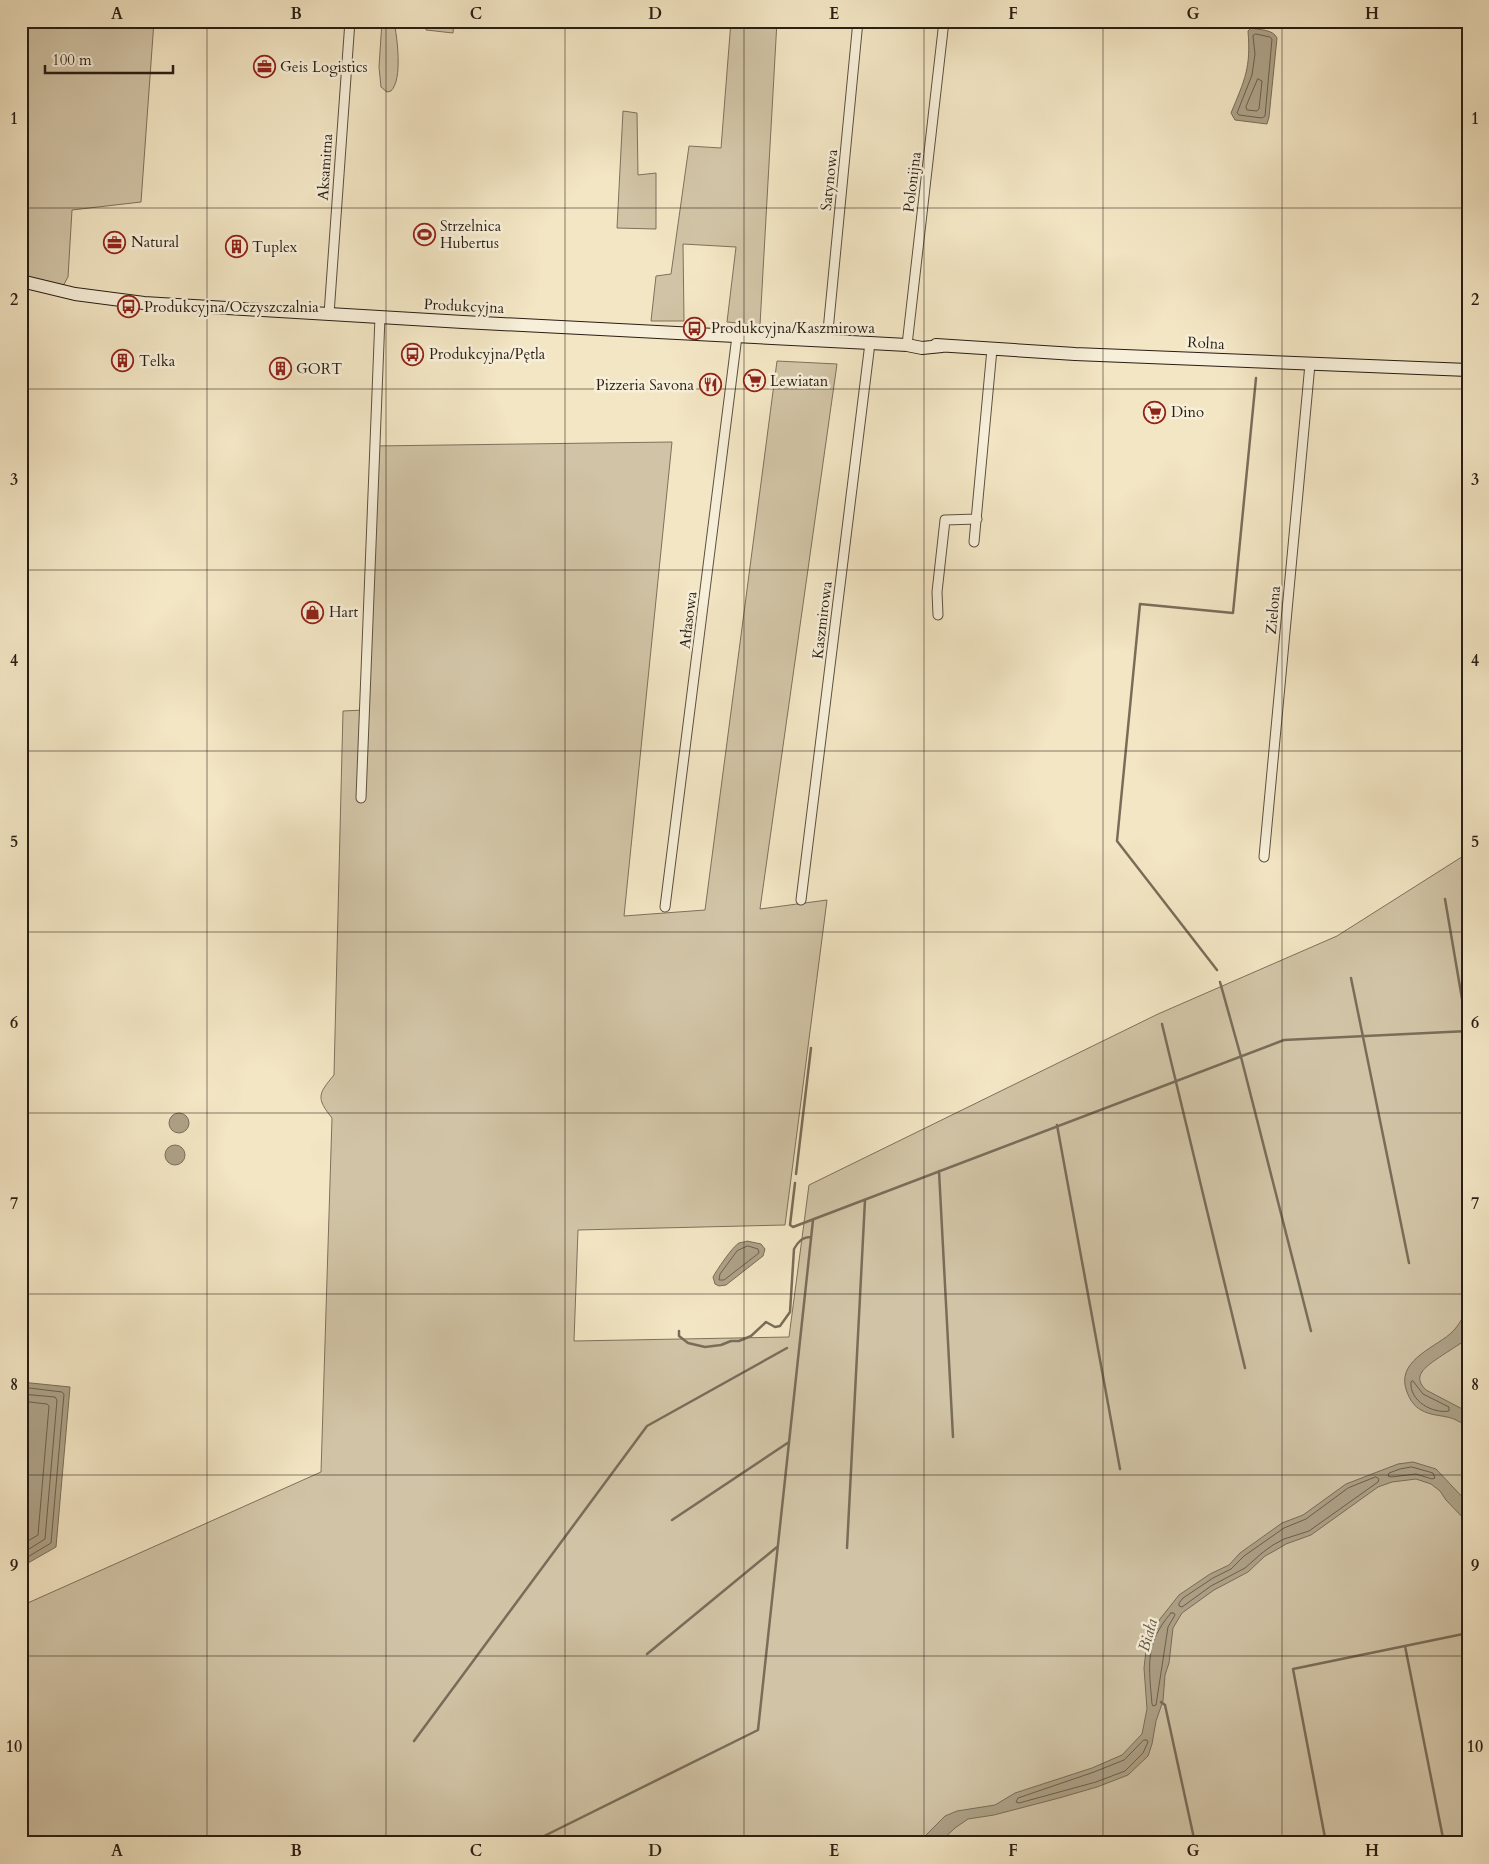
<svg xmlns="http://www.w3.org/2000/svg" width="1489" height="1864" viewBox="0 0 1489 1864" font-family="Cardo,serif">
<rect width="100%" height="100%" fill="#f3e6c4"/>
<filter id="stains"><feTurbulence type="fractalNoise" baseFrequency=".004" numOctaves="4"/><feColorMatrix values="0 0 0 0 .2 0 0 0 0 .09 0 0 0 0 .02 0 0 0 .5 -.17"/></filter>
<radialGradient id="worn" r=".72"><stop offset=".6" stop-color="#630" stop-opacity="0"/><stop offset="1" stop-color="#630" stop-opacity=".3"/></radialGradient>
<path fill="#d1c4a6" stroke="#7d715c" d="M21,21H154L141,202L72,210L68,277L63,286L24,276L25,273L21,271Z
M382,21H394C397,37 403,79 391,91L387,92L381,87L379,67Z
M426,21H454L453,33L426,30Z
M731,21H777L760,325L727,322L736,247L683,244L684,321H651L656,276L671,274L689,146L721,148Z
M623,111L637,113L638,175L656,173V229L617,228Z
M777,361L837,364L760,909L827,900L785,1225L578,1230L574,1341L789,1337L809,1185L1158,1014L1337,936L1468,853V1843H21V1606L321,1472L332,1118C316,1098 318,1094 334,1075L343,711L364,710L374,446L672,442L624,916L705,910Z"/>
<path fill="#aea288" stroke="#796d59" d="M1251,28C1259,30 1273,29 1277,38L1269,117L1267,124L1235,120L1231,113C1245,79 1251,68 1248,31Z
M169 1123a10 10 0 1 1 20 0a10 10 0 1 1-20 0Z
M165 1155a10 10 0 1 1 20 0a10 10 0 1 1-20 0Z
M747,1241L761,1244L765,1249L763,1256L726,1285L719,1286L715,1284L713,1277C716,1271 733,1246 739,1243C742,1242 745,1242 747,1241Z
M1468,1309V1338C1457,1347 1427,1363 1422,1372C1417,1379 1421,1385 1426,1390L1468,1412V1426C1461,1423 1454,1418 1447,1417C1438,1415 1430,1415 1421,1410C1414,1406 1410,1400 1407,1392C1395,1362 1432,1349 1450,1334C1459,1326 1462,1318 1468,1309Z
M21,1382L70,1387L56,1547L21,1567Z
M1413,1462L1436,1469L1468,1503V1523L1446,1500L1440,1491L1431,1484L1416,1479L1392,1482L1378,1487L1311,1535L1286,1544L1276,1550L1265,1556L1248,1572L1214,1590L1182,1613L1173,1628L1169,1663L1165,1675L1163,1701L1156,1721L1152,1744L1148,1756L1128,1775L1097,1787L1059,1798L994,1815L968,1819L955,1828L939,1843H918L945,1816L957,1811L995,1805L1015,1793L1092,1768L1122,1755L1142,1734L1147,1709L1144,1668L1147,1642L1160,1619L1179,1595L1210,1574L1229,1565L1240,1553L1282,1523L1303,1515L1346,1484L1398,1464Z"/>
<g fill="none" stroke-linecap="round" stroke-linejoin="round">
<path stroke="#6c604e" stroke-width="1" d="M1256,34L1270,37L1272,39L1265,116L1262,118L1239,115L1237,113L1252,75L1255,54L1253,36Z
M1258,79L1262,81L1259,109L1257,111L1247,110L1246,107Z
M748,1246L758,1249L759,1253L724,1280H719L720,1274L737,1251Z
M1413,1381L1423,1394L1449,1407V1411C1433,1414 1409,1401 1411,1382Z
M21,1387L62,1392L64,1394L51,1543L21,1561
M21,1394L55,1397L57,1400L45,1539L21,1554
M21,1401L47,1404L49,1406L38,1535L21,1545
M1412,1467L1433,1473L1435,1478L1432,1479L1416,1474L1391,1477L1388,1476L1389,1473L1400,1469Z
M1376,1477L1379,1479L1378,1482L1309,1531L1284,1539L1273,1545L1262,1553L1245,1568L1211,1586L1182,1607L1179,1606V1603L1183,1598L1213,1578L1231,1569L1244,1556L1284,1528L1306,1519L1348,1488Z
M1171,1613H1174L1175,1615L1168,1627L1156,1705L1153,1706L1152,1704C1149,1666 1144,1644 1171,1613Z
M1144,1740H1147L1148,1742L1143,1753L1125,1771L1096,1782L1019,1803L1016,1802L1018,1798L1094,1772L1124,1760Z"/>
<path stroke="#796d59" stroke-width="2.5" d="M1445,899L1468,1034
M1217,970L1117,841L1140,604L1233,613L1256,378
M1351,978L1409,1263
M1220,982L1241,1057L1311,1331
M1162,1024L1245,1368
M1057,1125L1120,1469
M939,1171L953,1437
M796,1174L811,1048
M795,1183L790,1225L793,1227L1284,1040L1468,1031
M679,1331V1336L688,1343L705,1347L721,1345L731,1341H739L751,1336L766,1322L775,1327L780,1326L790,1312L794,1249C798,1242 802,1237 811,1237
M672,1520L789,1442
M847,1548L865,1200
M1405,1646L1444,1843
M647,1654L777,1547
M1161,1702L1165,1705L1195,1843
M414,1741L647,1426L787,1348
M530,1843L758,1730L813,1220
M1326,1843L1293,1669L1468,1633"/>
<defs>
<path id="street" d="M329,314L350,21
M827,341L858,21
M907,345L944,21
M974,542L992,349
M938,615L937,592L945,520L977,519
M361,798L380,317
M1264,857L1310,364
M801,900L870,343
M665,907L737,336"/>
<path id="secondary" d="M21,281L75,294L144,303L463,322L870,343L907,345L922,348L942,346
M936,345L1075,354L1468,370"/>
</defs>
<use href="#street" stroke="#5c503f" stroke-width="11"/>
<use href="#secondary" stroke="#291e13" stroke-width="14"/>
<use href="#street" stroke="#f7efd9" stroke-width="9"/>
<use href="#secondary" stroke="#f7efd9" stroke-width="12"/>
</g>
<path fill="none" stroke="#291e13" stroke-width="1" stroke-opacity="0.55" d="M207,21V1843M386,21V1843M565,21V1843M744,21V1843M924,21V1843M1103,21V1843M1282,21V1843M21,208H1468M21,389H1468M21,570H1468M21,751H1468M21,932H1468M21,1113H1468M21,1294H1468M21,1475H1468M21,1656H1468"/>
<defs>
<symbol id="office-ring" viewBox="-11 -11 22 22"><circle r="9.5" fill="#f7efd9" stroke="#8f2418" stroke-width="1.5"/><path d="M-6-3h4V-5.5h4V-3h4V5H-6ZM-1-4.5V-3h2v-1.5ZM-6 0V1H6V0Z" fill="#8f2418"/></symbol>
<symbol id="stadium-ring" viewBox="-11 -11 22 22"><circle r="9.5" fill="#f7efd9" stroke="#8f2418" stroke-width="1.5"/><path d="M0-5a6.5 5 0 1 0 0 10a6.5 5 0 1 0 0-10ZM-3.5-1.8h7v3.6h-7Z" fill="#8f2418"/></symbol>
<symbol id="building-ring" viewBox="-11 -11 22 22"><circle r="9.5" fill="#f7efd9" stroke="#8f2418" stroke-width="1.5"/><path d="M-4-6H4V6H1V3H-1V6H-4ZM-2.5-4.3h1.7v1.8h-1.7ZM.8-4.3h1.7v1.8H.8ZM-2.5-1h1.7V.8h-1.7ZM.8-1h1.7V.8H.8Z" fill="#8f2418"/></symbol>
<symbol id="bus-ring" viewBox="-11 -11 22 22"><circle r="9.5" fill="#f7efd9" stroke="#8f2418" stroke-width="1.5"/><path d="M-5-6H5V4H4V6H2V4H-2V6H-4V4H-5ZM-3.5-4V0h7V-4ZM-3.5 1.2v1.5H-2V1.2ZM2 1.2v1.5H3.5V1.2Z" fill="#8f2418"/></symbol>
<symbol id="supermarket-ring" viewBox="-11 -11 22 22"><circle r="9.5" fill="#f7efd9" stroke="#8f2418" stroke-width="1.5"/><path d="M-6-5.5h2.5l.6 2H6L4.5 2H-2.5L-4.4-4H-6ZM-1.5 3.2a1.3 1.3 0 1 0 .1 0ZM3 3.2a1.3 1.3 0 1 0 .1 0Z" fill="#8f2418"/></symbol>
<symbol id="restaurant-ring" viewBox="-11 -11 22 22"><circle r="9.5" fill="#f7efd9" stroke="#8f2418" stroke-width="1.5"/><path d="M-5-6h1v4h1v-4h1v4h1v-4h1v5L-1.5 .5V6h-2V.5L-5-1ZM5-6V6H3V1.5H1.5Q1.5-4 5-6Z" fill="#8f2418"/></symbol>
<symbol id="shop-ring" viewBox="-11 -11 22 22"><circle r="9.5" fill="#f7efd9" stroke="#8f2418" stroke-width="1.5"/><path d="M-5-2.5h2.3a2.7 3.5 0 0 1 5.4 0H5L5.5 6h-11ZM-1.5-2.5h3a1.5 2.3 0 0 0-3 0Z" fill="#8f2418"/></symbol>
</defs>
<g fill-rule="evenodd">
<use href="#office-ring" x="252" y="54" width="25" height="25"/>
<use href="#stadium-ring" x="412" y="222" width="25" height="25"/>
<use href="#office-ring" x="102" y="230" width="25" height="25"/>
<use href="#building-ring" x="224" y="234" width="25" height="25"/>
<use href="#bus-ring" x="116" y="294" width="25" height="25"/>
<use href="#bus-ring" x="682" y="316" width="25" height="25"/>
<use href="#bus-ring" x="400" y="342" width="25" height="25"/>
<use href="#building-ring" x="110" y="348" width="25" height="25"/>
<use href="#building-ring" x="268" y="356" width="25" height="25"/>
<use href="#supermarket-ring" x="742" y="368" width="25" height="25"/>
<use href="#restaurant-ring" x="698" y="372" width="25" height="25"/>
<use href="#supermarket-ring" x="1142" y="400" width="25" height="25"/>
<use href="#shop-ring" x="300" y="600" width="25" height="25"/>
</g>
<g text-anchor="middle" stroke-width="5" stroke-linejoin="round" paint-order="stroke">
<g font-size="15" fill="#291e13" stroke="#f7efd9" text-anchor="start">
<text x="280" y="72">Geis Logistics</text>
<text x="440" y="231">Strzelnica<tspan x="440" dy="17">Hubertus</tspan></text>
<text x="131" y="247">Natural</text>
<text x="252" y="252">Tuplex</text>
<text x="144" y="312">Produkcyjna/Oczyszczalnia</text>
<text x="711" y="333">Produkcyjna/Kaszmirowa</text>
<text x="429" y="359">Produkcyjna/Pętla</text>
<text x="139" y="366">Telka</text>
<text x="296" y="374">GORT</text>
<text x="770" y="386">Lewiatan</text>
<text x="694" y="390" text-anchor="end">Pizzeria Savona</text>
<text x="1171" y="417">Dino</text>
<text x="329" y="617">Hart</text>
</g>
<g font-size="15" fill="#291e13" stroke="#f7efd9">
<text transform="translate(325 167) rotate(-86)" y="5">Aksamitna</text>
<text transform="translate(829 180) rotate(-84)" y="5">Satynowa</text>
<text transform="translate(912 182) rotate(-83)" y="5">Polonijna</text>
<text transform="translate(464 306) rotate(3)" y="5">Produkcyjna</text>
<text transform="translate(1206 343) rotate(3)" y="5">Rolna</text>
<text transform="translate(1273 610) rotate(-85)" y="5">Zielona</text>
<text transform="translate(688 620) rotate(-83)" y="5">Atłasowa</text>
<text transform="translate(822 620) rotate(-83)" y="5">Kaszmirowa</text>
</g>
<g font-size="16" font-style="italic" fill="#5e5342" stroke="#f7efd9">
<text transform="translate(1147 1635) rotate(-74)" y="6">Biała</text>
</g>
</g>
<rect width="1489" height="1864" fill="none" stroke="#f3e6c4" stroke-width="55"/>
<path d="M45 65v8h128v-8" fill="none" stroke="#291e13" stroke-width="2.5"/>
<text x="52" y="65" font-size="15" fill="#291e13" stroke="#f7efd9" stroke-width="4" paint-order="stroke">100 m</text>
<rect x="28" y="28" width="1434" height="1808" fill="none" stroke="#291e13" stroke-width="2"/>
<g font-size="16" text-anchor="middle" font-weight="bold" fill="#291e13">
<text x="117" y="19">A</text>
<text x="296" y="19">B</text>
<text x="476" y="19">C</text>
<text x="655" y="19">D</text>
<text x="834" y="19">E</text>
<text x="1013" y="19">F</text>
<text x="1193" y="19">G</text>
<text x="1372" y="19">H</text>
<text x="14" y="124">1</text>
<text x="1475" y="124">1</text>
<text x="14" y="305">2</text>
<text x="1475" y="305">2</text>
<text x="14" y="485">3</text>
<text x="1475" y="485">3</text>
<text x="14" y="666">4</text>
<text x="1475" y="666">4</text>
<text x="14" y="847">5</text>
<text x="1475" y="847">5</text>
<text x="14" y="1028">6</text>
<text x="1475" y="1028">6</text>
<text x="14" y="1209">7</text>
<text x="1475" y="1209">7</text>
<text x="14" y="1390">8</text>
<text x="1475" y="1390">8</text>
<text x="14" y="1571">9</text>
<text x="1475" y="1571">9</text>
<text x="14" y="1752">10</text>
<text x="1475" y="1752">10</text>
<text x="117" y="1856">A</text>
<text x="296" y="1856">B</text>
<text x="476" y="1856">C</text>
<text x="655" y="1856">D</text>
<text x="834" y="1856">E</text>
<text x="1013" y="1856">F</text>
<text x="1193" y="1856">G</text>
<text x="1372" y="1856">H</text>
</g>
<rect width="100%" height="100%" filter="url(#stains)"/>
<rect width="100%" height="100%" fill="url(#worn)"/>
</svg>
